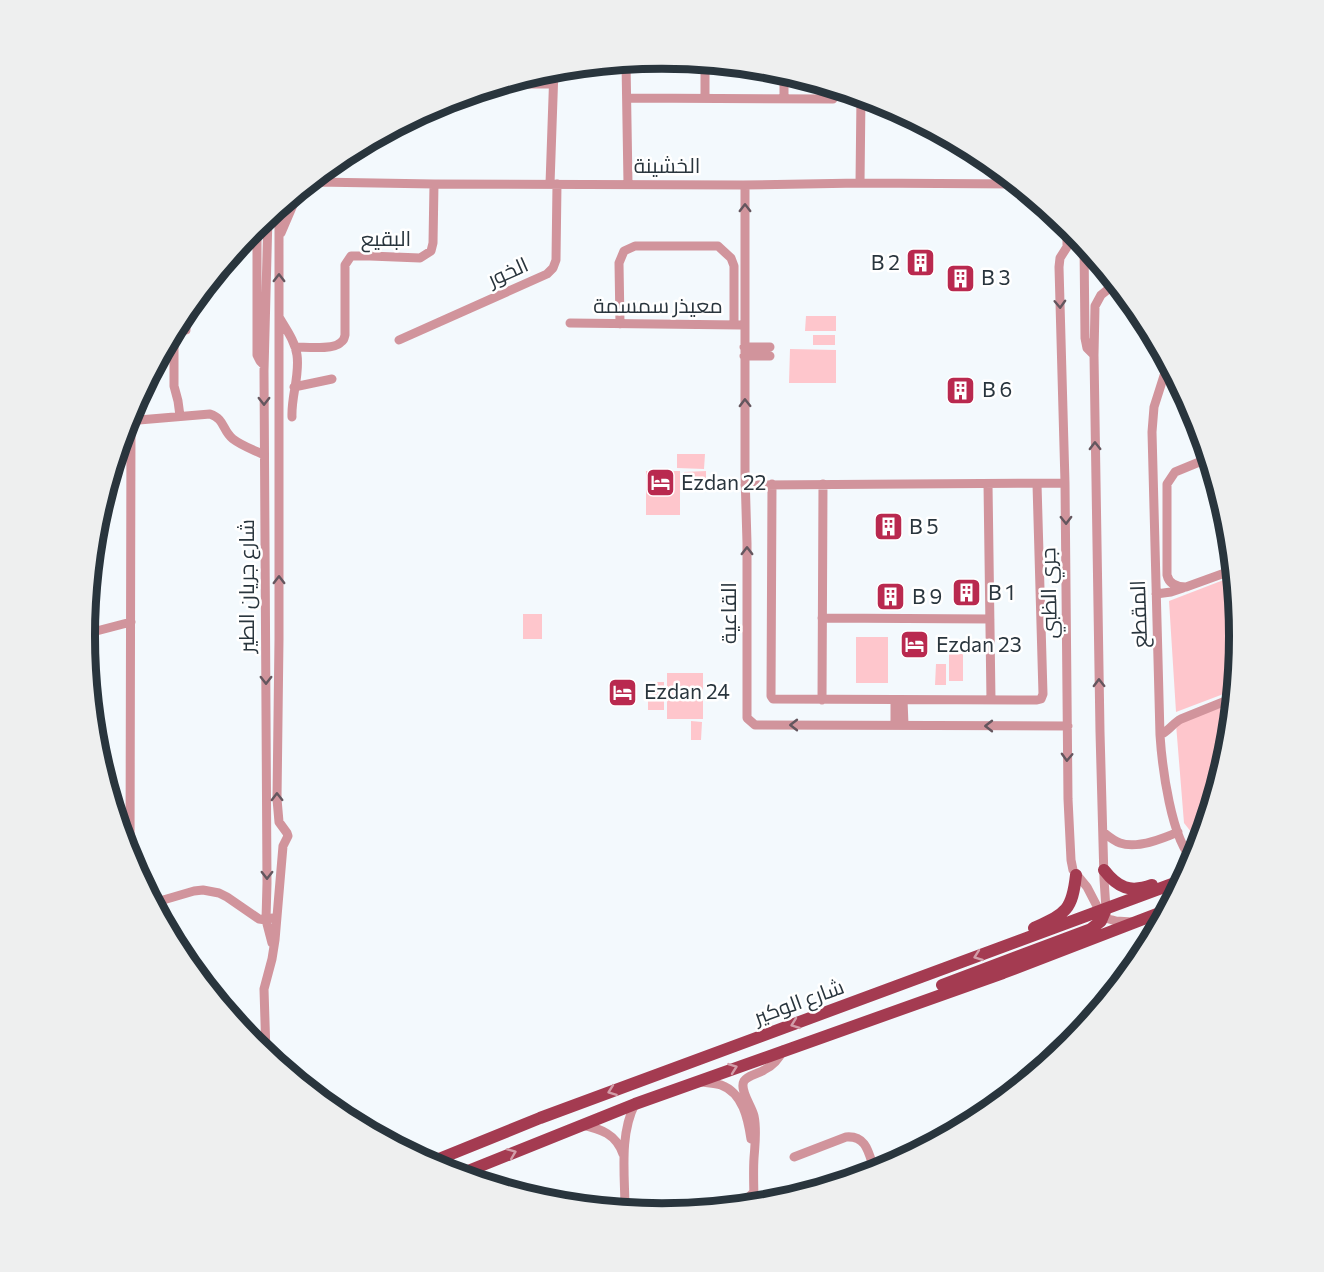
<svg xmlns="http://www.w3.org/2000/svg" width="1324" height="1272" viewBox="0 0 1324 1272" font-family="Commissioner,Cairo,sans-serif">
<rect width="100%" height="100%" fill="#f3f9fd"/>
<path fill="#fec6cc" d="M806,316H836V331H805Z
M813,335H835V345H813Z
M790,349L836,350V383H789Z
M677,454H705L704,469L677,468Z
M646,471H680V515H646Z
M706,471V482H684V472Z
M1234,576L1239,636L1234,690L1176,712L1169,601Z
M523,614H542V639H523Z
M856,637H888V683H856Z
M949,654H963V681H949Z
M936,664H946V685H935Z
M667,673H703V719H667Z
M648,682H664V710H648Z
M1233,703L1228,749L1200,843L1184,823L1176,724Z
M691,721L702,722L701,740H691Z"/>
<g fill="none" stroke-linecap="round" stroke-linejoin="round">
<path stroke="#d1949c" stroke-width="9" d="M626,62L628,184
M503,84H553
M627,98L833,99
M705,98V63
M784,99V72
M860,183L861,96
M550,184L554,69
M745,185V474L747,543V718L755,725L1068,726
M304,187L317,182L434,184L743,185L860,183L1017,184
M268,216L264,371L267,883L266,920L272,943
M257,225V355L260,361L264,365
M1067,225V247L1060,258L1059,267L1065,483L1068,799L1071,860L1073,870L1087,887L1100,912L1109,919L1116,921L1132,922
M281,233L299,191
M1084,244L1085,338L1087,348L1094,355
M279,317C286,329 295,341 297,355C300,376 291,396 292,417
M570,323L740,325
M620,324L619,263L624,251L635,246H718L731,258L734,266V325
M174,330V386L178,401L180,416
M173,331L186,330V311
M399,340L547,274L553,268L556,260L557,184
M295,347C306,347 333,350 340,343C344,340 344,339 345,335V265L351,256H370L420,258L431,251L433,243L434,184
M744,347H770
M744,356H770
M1168,363L1154,407L1152,432L1160,735C1162,765 1171,841 1194,861
M294,387L332,379
M127,421L210,414C225,419 222,430 233,439C242,446 254,450 264,455
M1209,458L1175,472L1167,484V575C1169,584 1177,587 1186,587L1233,570
M772,484L771,696L773,699L1037,700L1041,699L1043,694L1037,484
M988,484L991,700
M745,485L1065,483
M1156,594L1171,592L1183,588
M822,618L990,619
M85,634L131,622
M822,700L823,484
M895,700V725
M903,700L904,725
M1160,735C1169,731 1173,723 1181,719L1233,698
M1103,832C1108,836 1114,841 1120,843C1137,849 1162,839 1178,832
M1185,847L1200,841
M130,860L131,420
M153,903L194,891L203,890L219,893L227,897L259,919L266,920L272,918
M1106,909L1104,879L1100,732L1094,355L1095,306L1101,295L1116,283
M266,1054L264,989L272,959L275,940L283,846L288,836L287,833L279,822L277,799L279,639V207
M701,1082C708,1083 715,1083 721,1085C743,1093 748,1119 751,1139
M582,1125C601,1129 616,1134 623,1154
M794,1157L846,1137C868,1135 869,1156 875,1172
M754,1204C754,1189 753,1173 754,1158C755,1144 757,1130 754,1116C752,1106 739,1090 744,1081C748,1075 758,1074 764,1070C773,1066 779,1059 783,1050
M747,1205L750,1196L754,1192
M625,1210C625,1176 619,1135 635,1104"/>
<path stroke="#a43b51" stroke-width="12" d="M1104,870C1118,888 1130,893 1152,885
M1034,928C1066,913 1072,911 1076,875
M942,985L1091,929L1101,921L1106,909
M429,1163L540,1118L1183,880
M458,1175L635,1104L1003,973L1167,910"/>
</g>
<defs><path id="oneway-chevron" d="M-2-3.5L2.5 0L-2 3.5" fill="none" stroke-width="1.6" stroke-linecap="round" stroke-linejoin="round" transform="scale(1.5)"/></defs>
<g stroke="#64565e">
<use href="#oneway-chevron" transform="translate(745 208) rotate(-90)"/>
<use href="#oneway-chevron" transform="translate(279 278) rotate(-90)"/>
<use href="#oneway-chevron" transform="translate(1060 304) rotate(88)"/>
<use href="#oneway-chevron" transform="translate(264 401) rotate(90)"/>
<use href="#oneway-chevron" transform="translate(745 403) rotate(-91)"/>
<use href="#oneway-chevron" transform="translate(1095 446) rotate(-91)"/>
<use href="#oneway-chevron" transform="translate(1066 520) rotate(89)"/>
<use href="#oneway-chevron" transform="translate(747 551) rotate(-90)"/>
<use href="#oneway-chevron" transform="translate(279 580) rotate(-90)"/>
<use href="#oneway-chevron" transform="translate(266 680) rotate(90)"/>
<use href="#oneway-chevron" transform="translate(1099 683) rotate(-91)"/>
<use href="#oneway-chevron" transform="translate(794 725) rotate(-180)"/>
<use href="#oneway-chevron" transform="translate(989 726) rotate(-180)"/>
<use href="#oneway-chevron" transform="translate(1067 757) rotate(92)"/>
<use href="#oneway-chevron" transform="translate(277 797) rotate(-91)"/>
<use href="#oneway-chevron" transform="translate(267 875) rotate(90)"/>
</g>
<g stroke="#d29da8">
<use href="#oneway-chevron" transform="translate(978 956) rotate(160)"/>
<use href="#oneway-chevron" transform="translate(795 1024) rotate(160)"/>
<use href="#oneway-chevron" transform="translate(733 1068) rotate(-20)"/>
<use href="#oneway-chevron" transform="translate(612 1091) rotate(160)"/>
<use href="#oneway-chevron" transform="translate(512 1153) rotate(-22)"/>
</g>
<defs>
<symbol id="building-square" viewBox="-11 -11 22 22"><rect x="-9" y="-9" width="18" height="18" rx="4" fill="#b9294f" stroke="#fff"/><path d="M-4-6H4V6H1V3H-1V6H-4ZM-2.5-4.3h1.7v1.8h-1.7ZM.8-4.3h1.7v1.8H.8ZM-2.5-1h1.7V.8h-1.7ZM.8-1h1.7V.8H.8Z" fill="#fff"/></symbol>
<symbol id="hotel-square" viewBox="-11 -11 22 22"><rect x="-9" y="-9" width="18" height="18" rx="4" fill="#b9294f" stroke="#fff"/><path d="M-6-4.5h1.5V1H6V5H4.5V3h-9V5H-6ZM-4 0a1.8 1.8 0 1 1 3.6 0ZM.5 0V-2.5h3Q6-2.5 6 0Z" fill="#fff"/></symbol>
</defs>
<g fill-rule="evenodd">
<use href="#building-square" x="904" y="246" width="33" height="33"/>
<use href="#building-square" x="944" y="262" width="33" height="33"/>
<use href="#building-square" x="944" y="374" width="33" height="33"/>
<use href="#hotel-square" x="644" y="466" width="33" height="33"/>
<use href="#building-square" x="872" y="510" width="33" height="33"/>
<use href="#building-square" x="950" y="576" width="33" height="33"/>
<use href="#building-square" x="874" y="580" width="33" height="33"/>
<use href="#hotel-square" x="898" y="628" width="33" height="33"/>
<use href="#hotel-square" x="606" y="676" width="33" height="33"/>
</g>
<g text-anchor="middle" stroke-width="5" stroke-linejoin="round" paint-order="stroke">
<g font-size="21" fill="#29353d" stroke="#fff">
<text x="667" y="173">الخشينة</text>
<text x="386" y="246">البقيع</text>
<text transform="translate(508 272) rotate(-24)" y="7">الخور</text>
<text x="658" y="313">معيذر سمسمة</text>
<text transform="translate(247 586) rotate(-90)" y="7">شارع جريان الطير</text>
<text transform="translate(1049 593) rotate(-91)" y="7">جري الظبي</text>
<text transform="translate(729 613) rotate(-90)" y="7">القاعية</text>
<text transform="translate(1139 614) rotate(-92)" y="7">المقطع</text>
<text transform="translate(799 1002) rotate(-20)" y="7">شارع الوكير</text>
</g>
<g font-size="21" fill="#29353d" stroke="#fff" text-anchor="start">
<text x="900" y="270" text-anchor="end">B 2</text>
<text x="981" y="285">B 3</text>
<text x="982" y="397">B 6</text>
<text x="681" y="490">Ezdan 22</text>
<text x="909" y="534">B 5</text>
<text x="988" y="600">B 1</text>
<text x="912" y="604">B 9</text>
<text x="936" y="652">Ezdan 23</text>
<text x="644" y="699">Ezdan 24</text>
</g>
</g>
<path d="M0 0H1324V1272H0ZM95 636a567 567 0 1 1 1134 0a567 567 0 1 1-1134 0Z" fill="#eeefef" fill-rule="evenodd"/>
<path fill="none" stroke="#29353d" stroke-width="8" d="M95 636a567 567 0 1 1 1134 0a567 567 0 1 1-1134 0Z"/>
</svg>
